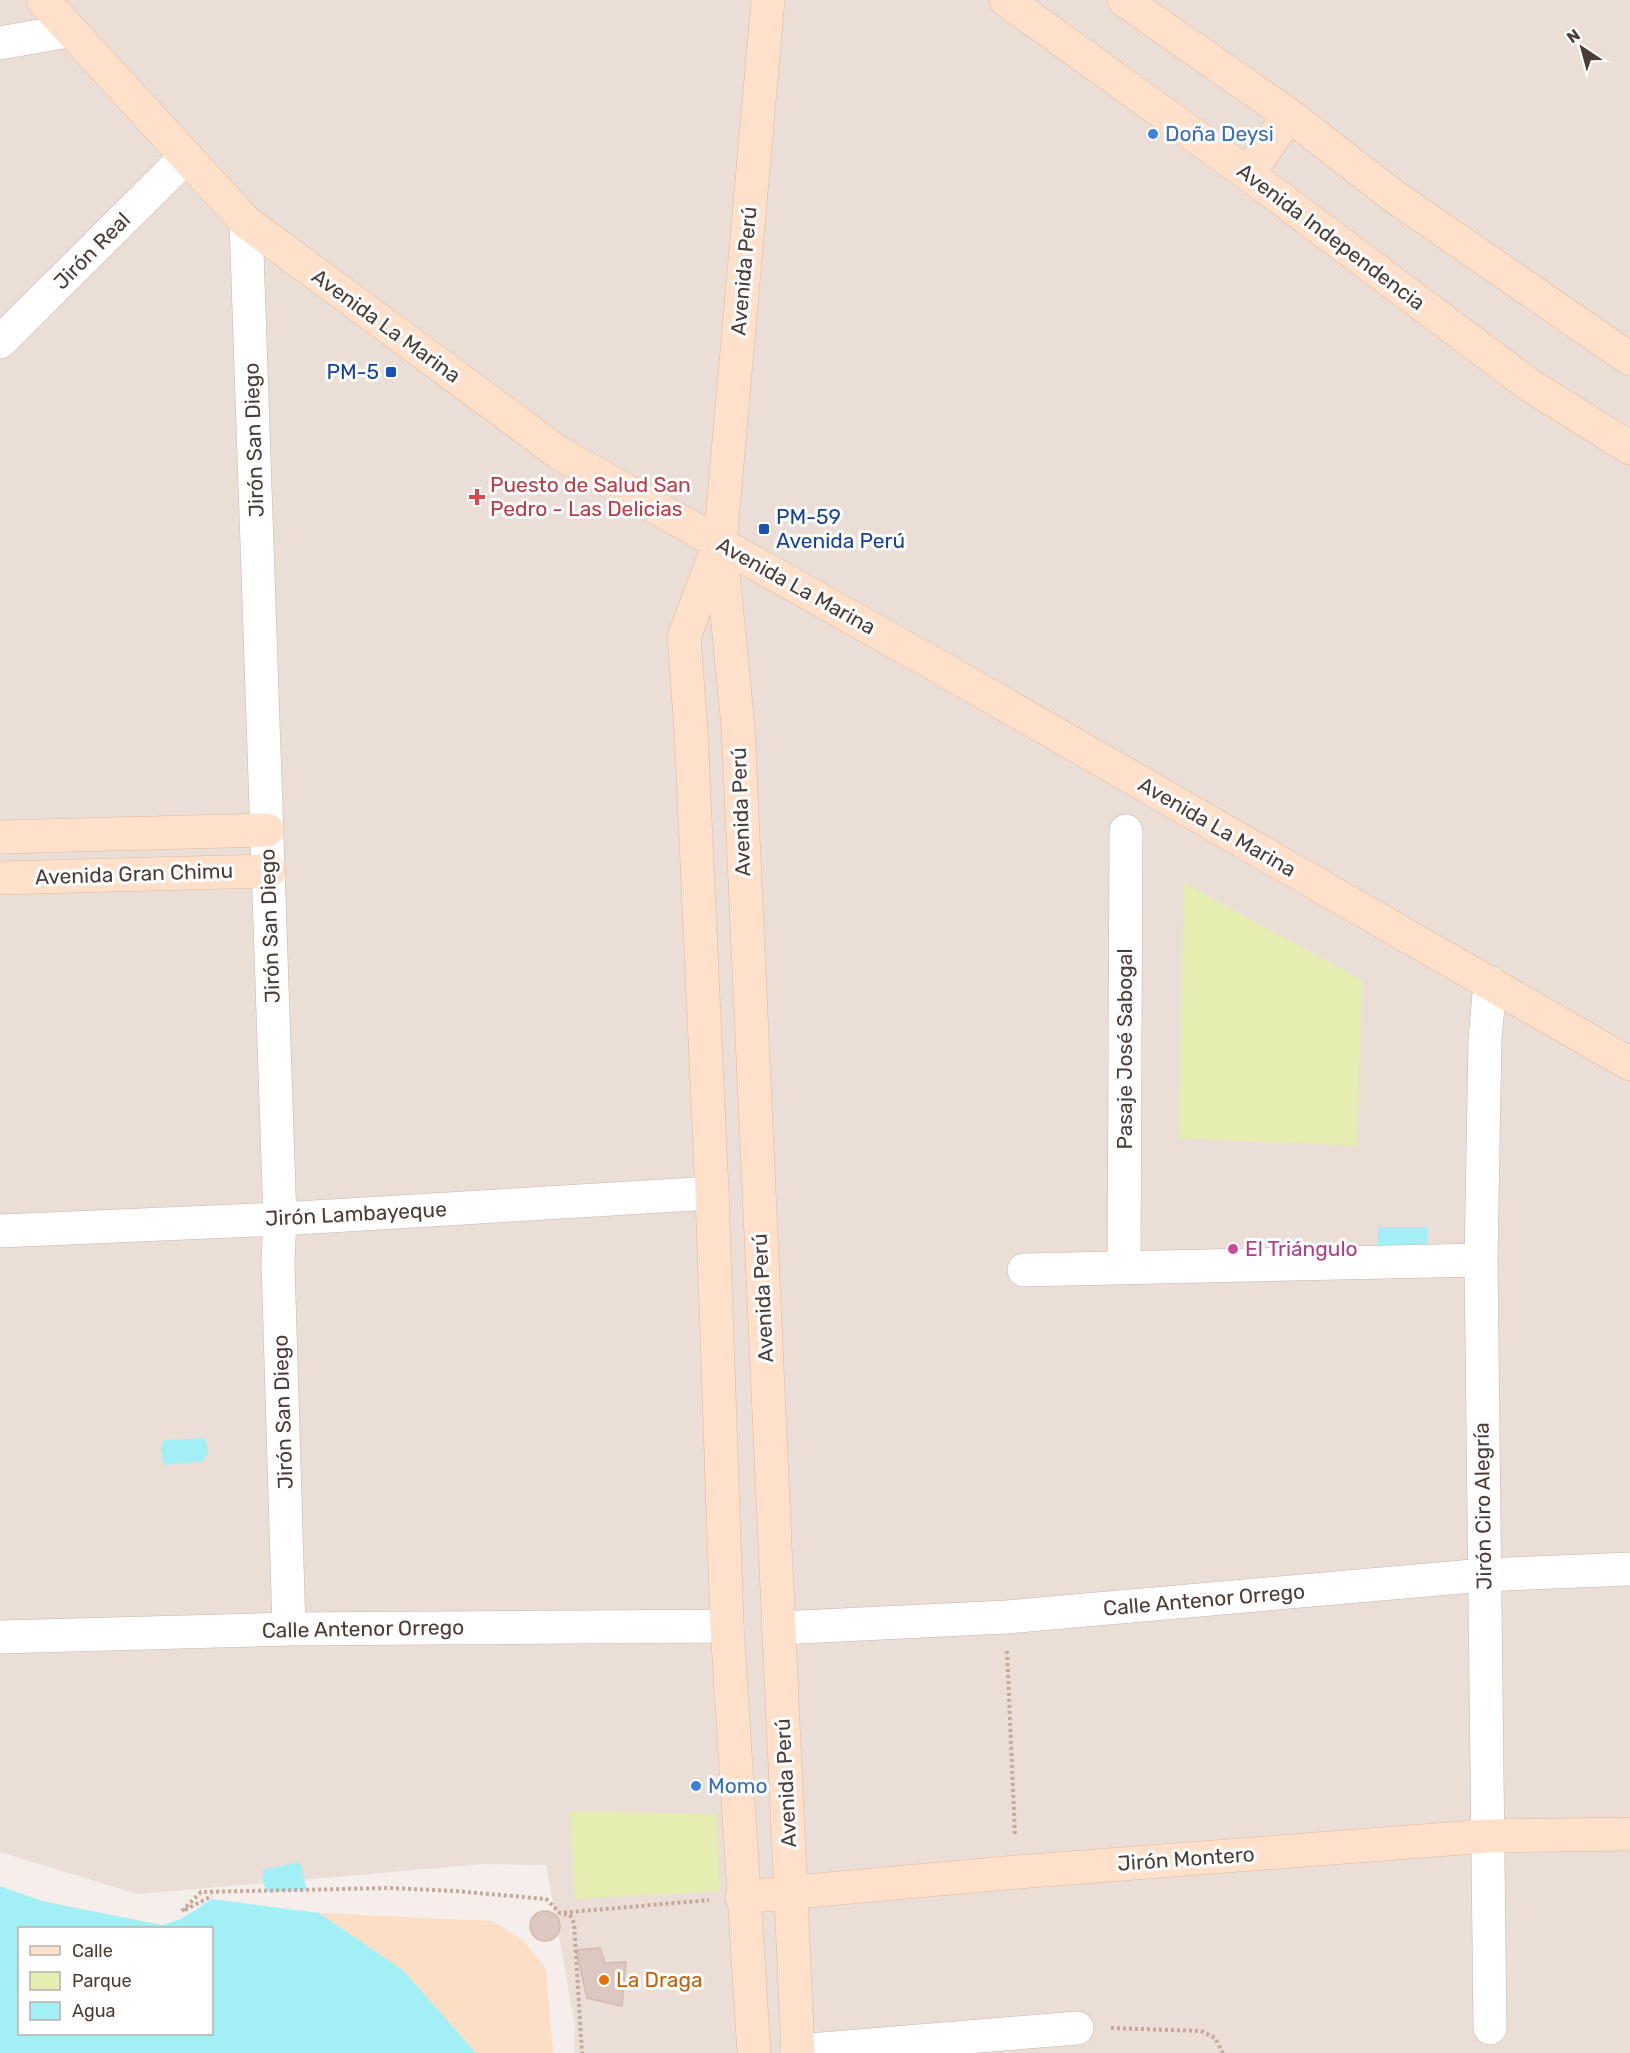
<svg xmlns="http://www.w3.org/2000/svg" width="1630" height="2053" viewBox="0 0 1630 2053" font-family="Rubik,sans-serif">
<rect width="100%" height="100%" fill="#f6eeea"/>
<path fill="#eaded7" d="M0,0H1630V2053H574L575,2025L546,1865L484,1864L137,1894L0,1852Z"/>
<path fill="#e5edb0" d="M1184,883L1362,980L1357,1146L1179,1138Z
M570,1811L717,1814L720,1891L575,1899Z"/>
<path fill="#fcdec4" d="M319,1913L492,1921L523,1940L546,1969L553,2053H476L403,1970Z"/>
<path fill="#a2f0f6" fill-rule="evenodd" d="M1378,1227H1428L1427,1252H1378Z
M205,1438L208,1453L203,1461L164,1465L161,1449L164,1440Z
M300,1862L307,1890L269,1892L263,1884V1870Z
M0,1886L42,1901L162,1925L181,1919L212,1899L319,1913L403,1970L476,2053H0ZM20,1928H212V2034H20Z"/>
<path fill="#dcc8c1" stroke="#d4bbb1" stroke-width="1.5" d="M530 1926a15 15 0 1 1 30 0a15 15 0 1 1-30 0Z
M600,1948L605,1963L626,1962L622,2006L587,1998L576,1950Z"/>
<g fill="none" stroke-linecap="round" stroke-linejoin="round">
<defs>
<path id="street" d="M0,43L68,31
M246,222L280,1219L278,1263L289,1629
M0,342L185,158
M0,1231L280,1219L712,1193
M1124,1268L1126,831
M1024,1270L1481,1260
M779,1628L1006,1617L1484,1575L1630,1569
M0,1637L289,1629L727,1626
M1490,2028L1481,1260L1485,1040L1490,983
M797,2051L1077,2028"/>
<path id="secondary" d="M43,0L246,222L559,453L943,669L1630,1064
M768,0L720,543L738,726L798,2053
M1006,0L1248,174L1531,386L1630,448
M1124,0L1289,115L1392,195L1630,359
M1248,174L1289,115
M717,550L684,637L691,731L712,1193L727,1626L754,2053
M0,837L267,830
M0,878L269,871
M742,1897L1017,1872L1488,1836L1630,1834"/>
</defs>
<use href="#street" stroke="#c6b5ae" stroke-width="34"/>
<use href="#secondary" stroke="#dfb79a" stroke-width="34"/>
<path stroke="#c6a99b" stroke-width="4" stroke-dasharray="3 3" stroke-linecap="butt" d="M1007,1651L1015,1835
M185,1910L212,1896
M182,1911L201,1892L389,1888L455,1891L546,1899L560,1913L709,1900
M564,1914L570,1915L574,1923L582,2053
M1111,2028L1201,2031L1215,2038L1223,2053"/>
<use href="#street" stroke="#fff" stroke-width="33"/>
<use href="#secondary" stroke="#ffe1cb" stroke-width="33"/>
</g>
<g fill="#3f7fe0" stroke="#fff" stroke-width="2">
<circle cx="1153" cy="134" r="6"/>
<circle cx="696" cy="1786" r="6"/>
</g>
<g fill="#1a4fb4" stroke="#fff" stroke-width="2">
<rect x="385" y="366" width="12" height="12" rx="3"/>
<rect x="758" y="523" width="12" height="12" rx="3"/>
</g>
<path fill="#e0444e" stroke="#fff" stroke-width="2" d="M474 488h6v6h6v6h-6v6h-6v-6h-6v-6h6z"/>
<circle fill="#d1479c" stroke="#fff" stroke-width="2" cx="1233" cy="1249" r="6"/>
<circle fill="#e8710a" stroke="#fff" stroke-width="2" cx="604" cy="1980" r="6"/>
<g text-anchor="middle" stroke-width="6" stroke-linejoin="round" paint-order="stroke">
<g font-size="21" fill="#366cbe" stroke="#fff" text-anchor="start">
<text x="1165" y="141">Doña Deysi</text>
<text x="708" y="1793">Momo</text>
</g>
<g font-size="21" fill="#4b3c37" stroke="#fff">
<text transform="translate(1331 237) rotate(37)" y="7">Avenida Independencia</text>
<text transform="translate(92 251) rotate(-45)" y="7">Jirón Real</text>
<text transform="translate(744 271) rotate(-85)" y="7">Avenida Perú</text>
<text transform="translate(386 326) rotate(36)" y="7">Avenida La Marina</text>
<text transform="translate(254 440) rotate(-92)" y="7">Jirón San Diego</text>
<text transform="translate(796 586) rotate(29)" y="7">Avenida La Marina</text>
<text transform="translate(741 812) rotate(-92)" y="7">Avenida Perú</text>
<text transform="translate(1217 827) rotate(30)" y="7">Avenida La Marina</text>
<text transform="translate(134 874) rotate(-2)" y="7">Avenida Gran Chimu</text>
<text transform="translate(270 926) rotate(-92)" y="7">Jirón San Diego</text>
<text transform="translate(1125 1049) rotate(-90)" y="7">Pasaje José Sabogal</text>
<text transform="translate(356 1214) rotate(-3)" y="7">Jirón Lambayeque</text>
<text transform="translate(763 1298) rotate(-93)" y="7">Avenida Perú</text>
<text transform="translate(283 1412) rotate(-92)" y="7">Jirón San Diego</text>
<text transform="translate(1483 1506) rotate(-91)" y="7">Jirón Ciro Alegría</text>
<text transform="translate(1204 1600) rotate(-5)" y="7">Calle Antenor Orrego</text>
<text transform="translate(363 1629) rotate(-1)" y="7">Calle Antenor Orrego</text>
<text transform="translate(786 1783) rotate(-93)" y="7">Avenida Perú</text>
<text transform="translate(1186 1859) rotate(-4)" y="7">Jirón Montero</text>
</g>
<g font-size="21" fill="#164399" stroke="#fff" text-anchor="end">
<text x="379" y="379">PM-5</text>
<text x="776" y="524" text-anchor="start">PM-59<tspan x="776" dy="24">Avenida Perú</tspan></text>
</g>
<g font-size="21" fill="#be3a42" stroke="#fff" text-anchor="start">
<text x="490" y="492">Puesto de Salud San<tspan x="490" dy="24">Pedro - Las Delicias</tspan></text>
</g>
<g font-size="21" fill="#b23c85" stroke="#fff" text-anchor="start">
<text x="1245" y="1256">El Triángulo</text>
</g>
<g font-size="21" fill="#c56008" stroke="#fff" text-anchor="start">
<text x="616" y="1987">La Draga</text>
</g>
</g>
<rect x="18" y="1927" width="195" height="108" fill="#ffffff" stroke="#b7b1af" stroke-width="1.5"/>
<rect x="30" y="1946" width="30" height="9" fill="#ffe1cb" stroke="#b7b1af" stroke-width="1.5"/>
<text x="72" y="1957" font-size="18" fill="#4b3c37">Calle</text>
<rect x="30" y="1972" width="30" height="18" fill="#e5edb0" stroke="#b7b1af" stroke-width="1.5"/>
<text x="72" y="1987" font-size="18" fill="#4b3c37">Parque</text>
<rect x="30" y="2002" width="30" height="18" fill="#a2f0f6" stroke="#b7b1af" stroke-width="1.5"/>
<text x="72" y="2017" font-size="18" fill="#4b3c37">Agua</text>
<g transform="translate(1582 48) rotate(324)" stroke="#ffffff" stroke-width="4.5" paint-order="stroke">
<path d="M0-4.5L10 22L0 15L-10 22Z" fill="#4b3c37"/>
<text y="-9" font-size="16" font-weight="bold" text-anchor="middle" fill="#4b3c37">N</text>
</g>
</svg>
